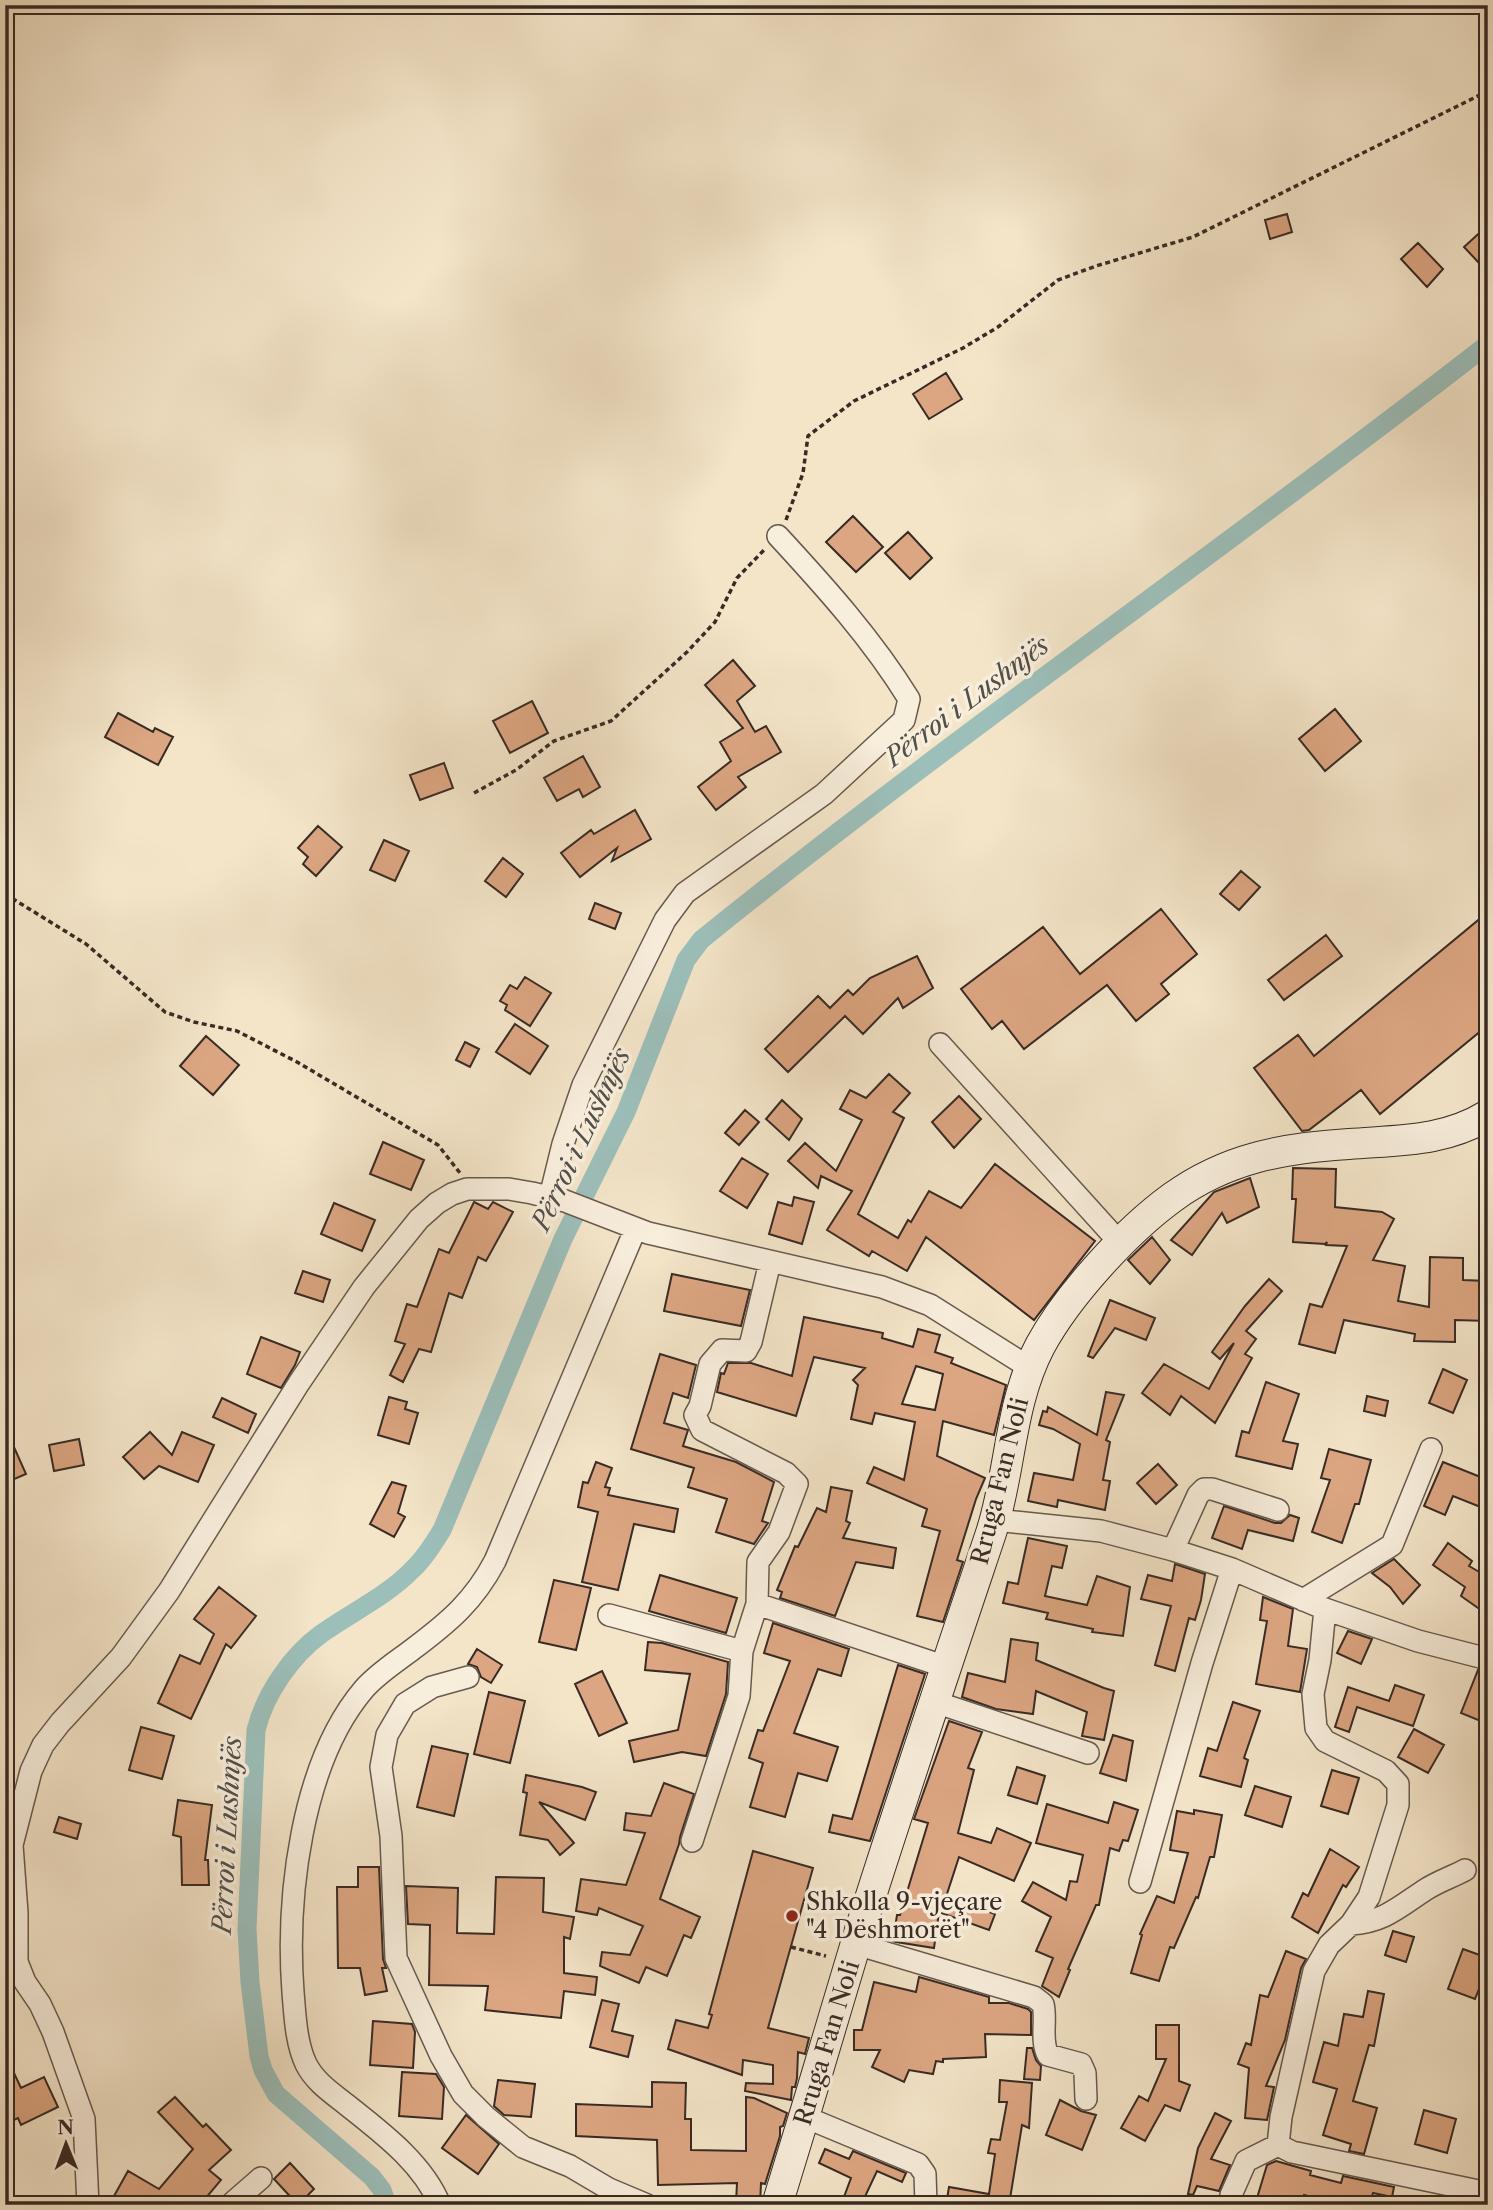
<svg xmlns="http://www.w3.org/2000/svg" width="1493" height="2210" viewBox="0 0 1493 2210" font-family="'Libre Caslon Text',serif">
<rect width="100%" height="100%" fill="#f4e5c9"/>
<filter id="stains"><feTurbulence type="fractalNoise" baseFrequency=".00286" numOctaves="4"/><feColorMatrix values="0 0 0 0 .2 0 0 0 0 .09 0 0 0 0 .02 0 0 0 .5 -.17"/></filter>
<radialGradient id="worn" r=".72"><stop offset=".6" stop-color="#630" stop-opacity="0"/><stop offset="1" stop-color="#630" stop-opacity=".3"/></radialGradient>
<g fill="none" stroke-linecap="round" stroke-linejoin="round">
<path stroke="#9cbfba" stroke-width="19" d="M387,2205L382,2190L372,2177L276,2094L263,2070L259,2056L250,1982L247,1929L256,1730C265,1694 291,1656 321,1634C352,1612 387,1596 413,1569C425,1558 433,1544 442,1530L563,1239L626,1112L686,960L701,940C957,733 1228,547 1488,344"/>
</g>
<path fill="#dca682" stroke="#382b25" stroke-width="2" fill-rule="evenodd" d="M1287,214L1292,232L1270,239L1265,220Z
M1488,225V257L1480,264L1464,247Z
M1418,243L1443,269L1427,287L1401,259Z
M946,373L962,399L929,419L913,394Z
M853,516L883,547L856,572L826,542Z
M908,532L932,558L910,579L885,553Z
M733,660L755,686L737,701L755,732L766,726L781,752L738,777L746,787L716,810L698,787L731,761L720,742L743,728L705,685Z
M532,701L548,733L510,753L493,721Z
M1335,709L1361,741L1325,771L1299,739Z
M118,713L153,732L155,728L173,737L158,765L105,737Z
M583,756L600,787L583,797L579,789L557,801L544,778Z
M444,763L453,788L420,800L410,775Z
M635,810L651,839L612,861L617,848L580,877L561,853L591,830L594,834Z
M318,826L342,847L316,876L303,864L308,857L298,848Z
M384,840L409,851L395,881L370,870Z
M503,858L523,874L506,897L485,881Z
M1241,871L1260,887L1239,910L1220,894Z
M595,903L621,913L615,929L589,919Z
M1161,909L1197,954L1161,984L1169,994L1136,1021L1107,985L1024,1049L1002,1021L992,1029L961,989L1043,927L1080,974Z
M1488,912V1025L1380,1114L1361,1090L1309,1130L1302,1131L1254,1068L1298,1035L1314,1056Z
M1326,935L1342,956L1284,1000L1268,980Z
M917,956L933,988L903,1008L898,998L863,1034L845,1016L788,1072L765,1049L818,996L830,1008L848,990L853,995L870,978Z
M525,977L551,993L530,1026L505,1010L507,1005L500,1001L510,985L517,989Z
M515,1024L548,1046L530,1074L496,1052Z
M206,1036L239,1065L213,1095L180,1066Z
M465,1042L479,1049L470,1067L456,1060Z
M889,1074L910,1093L893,1112L904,1118L858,1214L898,1238L908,1220L911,1222L929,1191L961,1208L995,1164L1095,1241L1034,1320L926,1237L907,1271L872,1251L869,1256L827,1230L852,1191L821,1176L818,1188L788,1161L805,1143L836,1171L862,1120L840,1109L850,1090L866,1098Z
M959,1096L981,1119L954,1148L932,1122Z
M782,1100L802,1119L789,1140L766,1119Z
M745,1110L759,1122L739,1145L725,1133Z
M383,1142L424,1160L411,1190L370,1174Z
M742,1158L768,1174L747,1208L720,1191Z
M1293,1168L1336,1169L1335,1207L1382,1212L1394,1219L1373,1260L1405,1266L1398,1301L1429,1307L1430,1257L1463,1258V1280L1488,1281V1321L1455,1320V1342L1414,1341L1415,1334L1344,1320L1335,1353L1299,1344L1310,1304L1322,1307L1347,1246L1326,1245L1327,1242L1325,1244L1293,1242L1296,1199H1292Z
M1250,1178L1259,1207L1227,1223L1222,1213L1192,1255L1171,1240L1214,1192Z
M794,1197L814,1202L802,1244L769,1234L778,1202L792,1206Z
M474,1202L488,1209L493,1202L513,1212L486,1261L478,1257L462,1298L449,1293L431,1352L419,1349L403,1382L390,1375L405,1344L395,1341L407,1304L417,1307L439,1249L449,1253Z
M334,1203L375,1220L362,1251L321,1234Z
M1152,1237L1170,1260L1150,1284L1128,1260Z
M303,1271L330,1280L323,1302L295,1293Z
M672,1274L750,1290L741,1326L664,1311Z
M1269,1279L1282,1291L1246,1331L1256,1339L1245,1354L1252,1358L1215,1423L1181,1396L1170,1415L1142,1393L1164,1364L1209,1389L1234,1343L1220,1359L1212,1352L1245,1306Z
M1110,1300L1155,1318L1146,1340L1115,1328L1093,1358L1088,1356Z
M804,1317L883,1333L882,1338L913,1347L918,1329L940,1335L935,1352L953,1358L951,1363L1006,1385L994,1435L943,1421L937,1456L985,1478L976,1499L957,1560L963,1562L943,1622L917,1616L940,1531L922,1526L927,1509L867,1483L874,1467L904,1480L915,1422L875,1413L872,1424L851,1419L858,1385L853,1380L865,1368L814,1357L796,1416L717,1392L721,1373L724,1374L728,1363H751L792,1376ZM916,1366L943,1374L935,1410L902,1404Z
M261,1337L300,1352L295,1365L281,1388L247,1374Z
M660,1354L696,1365L688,1398L673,1393L664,1423L688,1430L683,1446L736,1462L774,1482L762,1521L768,1523L754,1544L716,1532L727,1499L688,1487L694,1468L631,1449Z
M1443,1369L1467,1380L1453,1413L1429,1403Z
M1266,1382L1299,1394L1283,1441L1298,1444L1292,1469L1236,1456L1242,1431L1249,1433Z
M1106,1392L1124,1395L1106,1440L1110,1442L1103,1480L1110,1481L1105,1510L1058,1500L1057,1507L1028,1501L1034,1473L1073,1480L1080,1444L1053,1429L1039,1425L1043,1411L1047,1412L1048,1407L1097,1435Z
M1367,1396L1388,1401L1385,1416L1364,1411Z
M389,1397L407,1402L405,1409L418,1413L409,1444L378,1435Z
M222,1398L256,1414L248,1433L213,1417Z
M5,1427L26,1474L5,1483Z
M150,1432L172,1455L182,1432L214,1445L198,1482L159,1466L144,1479L123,1457Z
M79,1439L84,1465L54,1471L49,1445Z
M1329,1449L1371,1460L1359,1504H1355L1342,1543L1312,1532L1330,1480L1321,1478Z
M596,1462L612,1468L605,1487L610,1488L608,1495L678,1509L674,1532L634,1524L618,1590L582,1582L598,1512L578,1507L583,1482L588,1483Z
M1443,1462L1488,1480V1510L1453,1496L1445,1515L1424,1506Z
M1158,1464L1177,1485L1156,1504L1137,1483Z
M392,1482L406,1486L398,1513L405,1517L394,1537L370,1524Z
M831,1487L852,1491L846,1521L850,1523L843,1538L896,1548L893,1568L856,1562L835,1616L780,1598L782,1592L777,1590L795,1546L798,1547L817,1508L826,1512Z
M1224,1506L1275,1523H1281L1290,1515L1299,1518L1293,1541L1248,1530L1242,1549L1212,1538Z
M1028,1538L1067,1546L1062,1568L1052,1566L1045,1596L1087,1605L1097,1576L1130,1587L1123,1636L1092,1632L1093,1629L1046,1619L1048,1613L1003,1603L1008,1582L1018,1584Z
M1448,1543L1472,1561L1469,1566L1488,1577V1615L1461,1596L1465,1587L1433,1565Z
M1394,1559L1420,1585L1403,1604L1390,1587L1372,1573Z
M1175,1564L1205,1574L1201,1600L1195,1620L1189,1618L1175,1671L1155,1665L1171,1606L1141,1599L1148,1575L1172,1581Z
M660,1575L737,1598L726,1633L649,1611Z
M554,1580L591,1588L576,1650L539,1642Z
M219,1587L256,1616L231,1648L226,1644L191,1719L158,1703L180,1655L200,1664L214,1634L194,1619Z
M1263,1597L1293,1609L1288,1646L1307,1649L1300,1692L1256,1684L1267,1621L1260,1620Z
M773,1623L849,1649L841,1676L818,1669L794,1733L838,1747L827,1781L798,1773L785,1817L750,1807L763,1763L749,1758L758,1730L763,1731L790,1661L764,1653Z
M1348,1631L1372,1639L1361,1664L1337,1653Z
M1011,1639L1038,1643L1036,1660L1104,1688L1114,1691L1104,1740L1082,1736L1087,1712L1036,1691L1033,1714L996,1709L962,1697L968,1673L1005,1682Z
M648,1642L662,1643L728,1662L726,1694L706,1756L682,1752L634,1762L629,1741L678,1730L690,1674L645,1670Z
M477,1649L502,1665L491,1683L481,1677L477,1667L468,1664Z
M898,1665L925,1674L870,1841L829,1832L833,1815L852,1819Z
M1478,1670L1488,1672V1724L1461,1713Z
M602,1671L627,1723L599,1736L575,1684Z
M1395,1685L1424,1695L1413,1726L1357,1707L1349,1732L1335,1727L1348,1687L1389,1701Z
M489,1692L525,1701L510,1763L474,1754Z
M1233,1702L1260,1711L1244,1758L1248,1760L1241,1787L1200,1776L1208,1748L1217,1751Z
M949,1721L982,1732L968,1768L974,1770L958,1833L991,1843L997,1828L1031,1843L1014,1881L959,1857L946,1897L995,1914L989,1930L939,1912L934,1948L896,1942L893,1941L897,1915H900L928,1823L914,1819Z
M141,1727L174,1736L162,1779L129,1770Z
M1414,1729L1444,1745L1428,1773L1398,1757Z
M1113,1735L1133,1741L1126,1781L1100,1773Z
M432,1746L468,1754L454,1816L417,1807Z
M1017,1767L1045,1776L1037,1804L1008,1795Z
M1332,1770L1359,1778L1348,1814L1321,1806Z
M526,1775L582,1787L596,1792L585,1820L539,1802L574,1843L560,1855L548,1840L520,1835L527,1793L523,1792Z
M664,1783L694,1794L680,1837L679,1844L660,1899L700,1917L691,1938L684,1935L667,1976L646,1967L639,1983L600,1966L602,1952L630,1955L643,1926L599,1908L597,1915L576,1911L581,1879L626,1885L645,1833L624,1830L626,1813L651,1816Z
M1255,1786L1291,1797L1282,1827L1245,1815Z
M178,1800L212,1805L205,1860H208L209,1885H182L181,1837L173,1835Z
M1114,1802L1138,1810L1128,1841L1123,1840L1119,1851L1110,1848L1099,1905H1096L1068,1969L1070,1970L1059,1997L1042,1986L1053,1958L1036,1951L1051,1917L1022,1901L1033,1882L1066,1900L1070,1881L1077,1882L1083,1855L1036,1843L1047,1804L1108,1823Z
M1194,1810L1222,1815L1214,1857H1210L1198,1898L1196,1897L1174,1948L1170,1947L1159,1981L1131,1973L1142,1935L1140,1934L1157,1896L1174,1903L1188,1853L1170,1850L1177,1811L1194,1814Z
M59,1817L81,1824L77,1839L54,1832Z
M1330,1849L1359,1867L1346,1887L1343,1885L1318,1933L1292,1917L1303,1893L1308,1896Z
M753,1851L813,1868L768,2028L809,2038L805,2054L798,2052L797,2078L795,2087H792L791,2100L745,2091L746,2083L773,2084V2065L743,2060L742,2075L668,2049L676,2020L708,2028L712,2015L709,2014Z
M358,1867H379L383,1959L386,1968H382L387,1991L365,1995L360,1968H338L337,1887H358Z
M496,1877L544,1878L543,1912L574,1917L570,1939L564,1937V1973L597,1977L595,1995L564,1991L561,2018L485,2010L488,1986L429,1985L430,1925L408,1924L406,1886L458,1888L457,1933L494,1934Z
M1393,1931L1414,1937L1406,1962L1385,1955Z
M1463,1949L1488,1958V1966L1475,1999L1448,1989Z
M1286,1951L1306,1959L1301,1968L1285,2040L1266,2086L1274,2087L1267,2120L1245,2118L1249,2068L1238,2064L1246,2043L1251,2045L1260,1995L1268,1997Z
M919,1977L989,1997V2003H1009L1028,2009L1031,2012V2035L985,2034L986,2057L943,2059V2062L936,2061L933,2074L909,2070L904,2082L872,2067L880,2050H854V2030H862L874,1982L916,1992Z
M1368,1991L1384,1994L1374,2046L1369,2045L1353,2101L1377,2108L1364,2154L1349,2151L1351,2144L1323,2135L1337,2089L1313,2082L1324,2042L1338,2046L1344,2014L1363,2017Z
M602,2000L619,2004L612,2031L633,2036L628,2057L590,2047Z
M373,2021L412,2024L415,2032L413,2068L370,2065Z
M1156,2025H1179V2081L1190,2085L1180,2111L1165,2105L1145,2141L1121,2128L1139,2096L1148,2101L1166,2059H1156Z
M1027,2048H1032L1036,2060L1041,2066L1040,2080L1024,2079Z
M5,2054L21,2088L44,2077L58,2107L21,2125L18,2118L5,2124Z
M402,2072L436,2074L444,2087L442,2119L399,2116Z
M498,2080L535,2084L531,2117L504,2115L494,2106Z
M1000,2080L1032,2083L1029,2128L1022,2125L1009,2205H946L949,2187L989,2194L995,2154L988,2153L991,2139L1000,2140L1007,2102H999Z
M652,2082L686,2083L685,2119H691V2150L746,2151V2097L754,2098L787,2113L783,2126L780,2127V2136L765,2184L761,2183L760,2205L736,2203L737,2183L658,2185L657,2140L576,2136V2104L652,2107Z
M175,2097L203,2127L206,2124L231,2150L209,2170L221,2180L200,2205H109L128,2171L159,2189L193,2149L158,2112Z
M1060,2100L1081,2111L1096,2115L1082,2150L1046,2135Z
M1424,2110L1456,2119L1447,2153L1415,2144Z
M1215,2113L1231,2121L1211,2159L1230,2165L1219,2191L1197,2186L1193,2195L1188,2194L1198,2148Z
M466,2115L499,2144L478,2174L442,2148Z
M825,2149L849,2159L853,2151L906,2173L902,2182L877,2171L861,2205H841L851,2178L819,2163Z
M1276,2161L1311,2171L1310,2175L1341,2183L1343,2176L1394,2187L1392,2197L1373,2193L1369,2205H1343L1304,2195L1301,2205H1278L1257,2198L1267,2165Z
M290,2163L314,2189L298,2205L274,2179Z"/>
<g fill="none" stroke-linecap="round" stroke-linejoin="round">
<defs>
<path id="minor" d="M940,1044L1121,1244
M550,1197L563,1144L583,1085L665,920L685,893L824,794L904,720L909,699C872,639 825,587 778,536
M995,1520L1101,1531L1173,1550L1232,1569L1325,1609L1418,1641L1488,1659
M1173,1550L1198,1495L1204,1489H1212L1278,1510
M1303,1600L1392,1545L1431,1449
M757,1604L758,1562L779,1532L797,1484L786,1473L702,1430L695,1415L700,1406L710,1364L722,1350L746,1351L751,1342L770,1262
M609,1615L742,1651
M468,1677L432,1687L405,1704L387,1735L381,1767L391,1836L396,1958L441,2056L463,2094L486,2117L523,2147L570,2166L609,2189L647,2205
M935,1702L1088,1753
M692,1841L739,1696L742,1651L757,1604L946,1667
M1140,1882L1202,1663L1232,1569
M1351,1924C1384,1922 1399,1907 1425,1890C1437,1882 1452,1877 1465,1870
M856,1944L1034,1997L1043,2004C1047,2020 1040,2040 1048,2055L1081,2064L1085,2073L1086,2099
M805,2117L918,2164L925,2174L926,2205
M1278,2145L1281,2117L1314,1971L1329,1945L1351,1924L1369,1897L1398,1805V1784L1386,1771L1325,1741L1316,1728L1313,1694L1320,1660L1325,1609
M88,2205L84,2119L53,2032L40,2004L25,1982L17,1962V1913L12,1845L31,1771L43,1745L60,1723L121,1657L169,1591L299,1383L364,1287L419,1219L437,1203L452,1194L467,1189H509L532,1193L565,1201L648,1233L882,1287L930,1305L1030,1368
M230,2205L261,2178
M440,2205C423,2163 381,2132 347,2105C332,2093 315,2082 306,2064C296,2043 295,2016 293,1992C286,1898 301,1763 364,1689C378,1673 396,1662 413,1649C449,1622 474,1601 495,1561L635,1230
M1230,2205L1231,2195L1246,2161L1278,2145L1292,2152L1488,2193"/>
<path id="secondary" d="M777,2205C804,2118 830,2030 856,1943C899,1806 945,1670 991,1533C1011,1472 1009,1405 1040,1346C1067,1296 1126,1231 1173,1197C1227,1158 1284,1148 1349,1144C1399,1140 1444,1142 1488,1115"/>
</defs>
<use href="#minor" stroke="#675a4e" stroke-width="24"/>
<use href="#secondary" stroke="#382b25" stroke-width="32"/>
<path stroke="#382b25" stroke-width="3.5" stroke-dasharray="5 3.5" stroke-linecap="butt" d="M786,520L803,473L808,436L854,401L963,348L998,327L1058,280L1096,266L1193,237L1488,91
M474,793L516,770L554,741L611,721L687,652L715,622L737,578L765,549
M5,894L86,944L165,1012L194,1022L237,1031L297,1062L438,1145L460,1173
M791,1947L826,1956"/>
<use href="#minor" stroke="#f8eedc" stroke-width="21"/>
<use href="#secondary" stroke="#f8eedc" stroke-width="30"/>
</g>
<circle fill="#8f2418" stroke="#f8eedc" stroke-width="2.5" cx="792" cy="1916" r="7"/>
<g text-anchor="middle" stroke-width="7" stroke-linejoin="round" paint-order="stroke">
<g font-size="24" fill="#382b25" stroke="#f8eedc">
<text transform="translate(1000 1481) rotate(-76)" y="8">Rruga Fan Noli</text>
<text transform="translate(827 2043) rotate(-73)" y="8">Rruga Fan Noli</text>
</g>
<g font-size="24" fill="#382b25" stroke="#f8eedc" text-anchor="start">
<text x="806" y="1910">Shkolla 9-vjeçare<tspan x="806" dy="28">"4 Dëshmorët"</tspan></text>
</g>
<g font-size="26" font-style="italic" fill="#51504a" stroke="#f8eedc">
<text transform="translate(967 701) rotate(-37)" y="9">Përroi i Lushnjës</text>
<text transform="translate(581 1139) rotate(-65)" y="9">Përroi i Lushnjës</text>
<text transform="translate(227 1835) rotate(-87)" y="9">Përroi i Lushnjës</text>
</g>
</g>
<rect width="1493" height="2210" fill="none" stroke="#f4e5c9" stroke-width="28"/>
<rect x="7" y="7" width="1479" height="2196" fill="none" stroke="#382b25" stroke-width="3.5"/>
<rect x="14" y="14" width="1465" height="2182" fill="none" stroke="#382b25" stroke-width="2"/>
<g transform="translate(66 2144) rotate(359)" stroke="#f8eedc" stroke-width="5" paint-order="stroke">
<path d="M0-5L12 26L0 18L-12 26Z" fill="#382b25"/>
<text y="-10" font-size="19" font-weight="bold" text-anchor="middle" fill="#382b25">N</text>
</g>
<rect width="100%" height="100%" filter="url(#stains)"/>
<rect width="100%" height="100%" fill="url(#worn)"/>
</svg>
